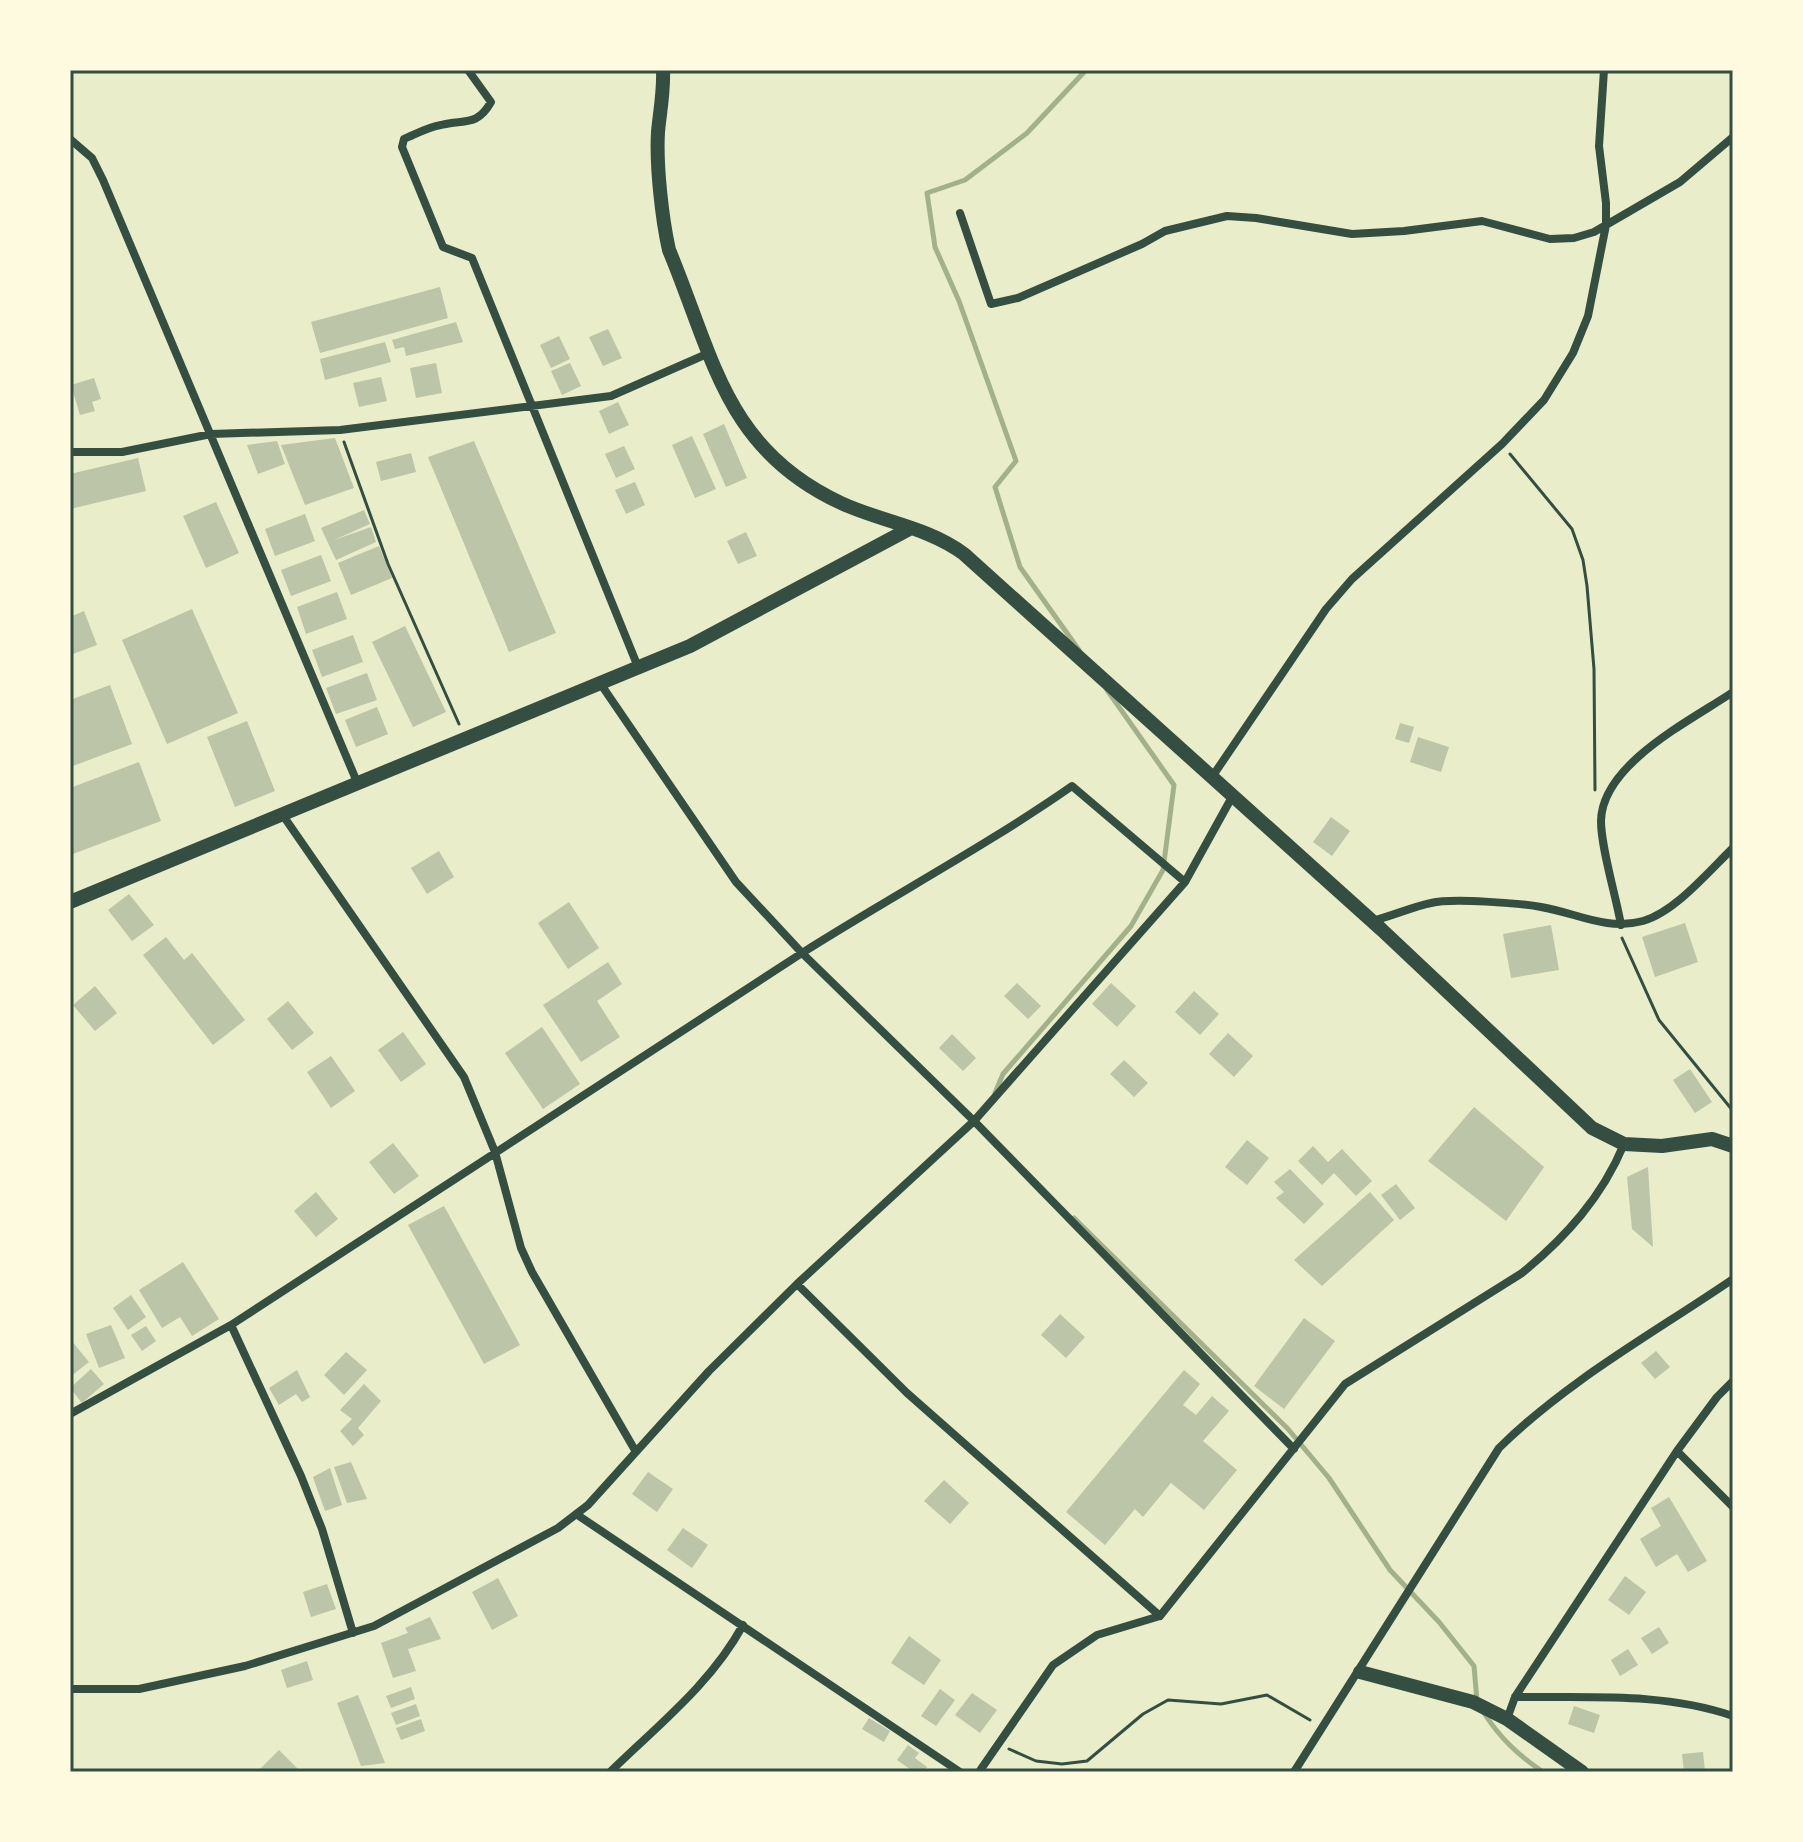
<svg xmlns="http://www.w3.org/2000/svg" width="1803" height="1842" viewBox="0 0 1803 1842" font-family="'Noto Sans',sans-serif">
<rect width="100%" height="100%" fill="#e9edc9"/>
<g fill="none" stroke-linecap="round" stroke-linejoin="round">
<path stroke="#a3b18a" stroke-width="5" d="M1079,650L1020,567L995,487L1016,461L959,301L935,247L927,193L965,180L1027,133L1086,70
M995,1093L1003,1074L1131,926L1163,870L1174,785L1107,690
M1074,1218L1288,1429L1329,1478L1390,1570L1439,1622L1474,1666L1477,1701
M1484,1713C1500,1738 1518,1755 1543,1772"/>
</g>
<path fill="#bcc5a7" d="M440,287L448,318L320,353L311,322Z
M456,322L463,342L406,356L404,347L395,349L392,340Z
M608,329L622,358L603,366L589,337Z
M559,336L570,359L551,368L540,345Z
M385,342L391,362L325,380L320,359Z
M436,363L442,393L416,398L410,368Z
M570,363L581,386L562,395L551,371Z
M381,377L387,401L359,407L353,383Z
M94,378L101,399L92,402L95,411L80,415L71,385Z
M618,402L629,425L609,434L599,411Z
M724,424L747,478L726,487L703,434Z
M692,436L716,489L695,498L672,445Z
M335,438L354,488L305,505L281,445Z
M277,441L285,464L258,474L247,445Z
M474,441L556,633L509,652L428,457Z
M624,446L635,469L616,478L605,454Z
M411,453L416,472L381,481L376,462Z
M138,458L146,491L70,509V474Z
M635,482L645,505L626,514L615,490Z
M216,502L239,553L206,568L183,516Z
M364,510L370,524L334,540L371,527L376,542L336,560L321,528Z
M305,514L315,541L275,556L265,529Z
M746,532L757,556L738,564L727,541Z
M379,546L392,578L351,595L338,563Z
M321,555L331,581L291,596L281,570Z
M337,592L347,619L306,634L297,607Z
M192,609L238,713L167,744L122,640Z
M84,611L97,645L70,655V617Z
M405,626L446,712L413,727L372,642Z
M353,635L363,662L322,677L312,650Z
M367,673L377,700L336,714L326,688Z
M110,685L132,744L70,767V700Z
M377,707L388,734L356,747L345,720Z
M247,721L275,791L235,807L207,737Z
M1400,723L1414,727L1409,743L1395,739Z
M1418,737L1449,747L1441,772L1410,762Z
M139,762L161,821L70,855V788Z
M1331,817L1350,831L1332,856L1313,842Z
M439,851L454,877L427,894L411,868Z
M129,894L154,925L132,941L108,910Z
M569,902L599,948L568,969L538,923Z
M1685,923L1698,962L1655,977L1642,937Z
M1551,925L1559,970L1511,978L1503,934Z
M166,937L184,960L192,953L245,1020L213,1045L143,955Z
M608,962L622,984L597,1001L620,1037L581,1062L543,1005Z
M1017,983L1041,1006L1028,1019L1004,996Z
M1111,983L1136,1006L1117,1027L1092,1004Z
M95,986L117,1013L95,1031L73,1005Z
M1194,991L1219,1014L1200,1035L1175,1012Z
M288,1001L314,1033L292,1050L267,1019Z
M542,1027L580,1084L543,1109L505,1053Z
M403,1032L426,1064L401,1082L378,1050Z
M1228,1033L1253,1056L1234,1077L1209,1054Z
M952,1034L976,1058L963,1071L939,1048Z
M331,1056L355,1091L331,1108L307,1072Z
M1124,1060L1148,1083L1134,1097L1110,1074Z
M1690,1069L1712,1102L1695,1113L1673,1080Z
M1474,1107L1544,1167L1506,1221L1428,1161Z
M1247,1140L1269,1158L1247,1185L1225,1167Z
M393,1143L419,1176L394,1194L369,1162Z
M1313,1146L1328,1162L1342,1149L1372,1181L1356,1196L1334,1173L1322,1185L1298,1161Z
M1648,1167L1653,1247L1632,1229L1627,1177Z
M1290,1169L1324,1204L1304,1224L1276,1198L1284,1192L1274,1182Z
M1396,1184L1415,1208L1400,1220L1381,1195Z
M316,1192L338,1219L316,1237L294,1211Z
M1370,1192L1394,1220L1322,1286L1294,1260Z
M444,1206L520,1345L484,1364L408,1225Z
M183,1262L219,1319L192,1336L180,1317L162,1328L139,1290Z
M131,1295L146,1317L128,1330L113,1308Z
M1060,1314L1085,1337L1066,1358L1041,1335Z
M1304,1318L1335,1341L1284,1409L1254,1386Z
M111,1325L125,1358L99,1368L86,1334Z
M146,1326L156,1341L142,1351L131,1335Z
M70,1339L89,1362L70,1377Z
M1656,1351L1670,1367L1655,1379L1641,1363Z
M346,1352L367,1370L344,1395L324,1375Z
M91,1369L104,1384L82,1403L70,1388Z
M297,1370L310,1397L302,1402L296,1394L279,1405L269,1388Z
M1184,1370L1200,1384L1183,1405L1196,1415L1212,1396L1229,1411L1203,1441L1237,1470L1204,1510L1171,1483L1143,1517L1135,1509L1105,1545L1066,1512Z
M364,1384L381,1401L358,1428L364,1435L353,1446L340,1431L352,1419L340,1410Z
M351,1462L367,1499L347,1503L334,1467Z
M330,1468L342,1505L325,1511L313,1477Z
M648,1472L673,1489L657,1512L632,1494Z
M944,1480L969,1503L950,1524L924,1501Z
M1669,1497L1707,1561L1688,1572L1677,1554L1656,1567L1640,1539L1661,1526L1651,1508Z
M683,1528L708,1545L692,1568L667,1550Z
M1625,1576L1646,1592L1629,1615L1608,1600Z
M498,1578L518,1616L492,1630L472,1592Z
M327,1584L336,1609L311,1617L303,1592Z
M430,1617L441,1639L408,1649L416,1671L393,1678L381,1643L408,1633L405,1628Z
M1659,1627L1669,1643L1652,1654L1641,1638Z
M909,1636L941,1660L924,1685L891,1663Z
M1628,1649L1638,1665L1620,1676L1611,1660Z
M307,1661L313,1680L287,1688L281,1670Z
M411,1687L415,1699L391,1708L386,1696Z
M940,1689L955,1700L936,1726L921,1716Z
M972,1693L997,1710L980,1733L955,1715Z
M358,1695L385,1763L361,1766L337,1703Z
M416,1704L420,1716L396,1725L391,1713Z
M1574,1706L1600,1715L1594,1733L1568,1724Z
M869,1718L890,1731L884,1742L862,1729Z
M421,1719L425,1731L401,1740L396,1728Z
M908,1745L919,1753L915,1758L927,1767L924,1772H914L897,1760Z
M279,1750L301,1772H257Z
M1703,1752L1705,1771L1684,1772L1682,1754Z"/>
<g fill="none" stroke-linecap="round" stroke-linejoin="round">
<path stroke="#344e41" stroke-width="3" d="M344,442L388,564L459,724
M1510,454L1572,529L1583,560L1587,586L1594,669L1595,790
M1622,938L1659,1020L1733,1111
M1009,1749L1036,1761L1062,1764L1087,1761L1143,1714L1168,1700L1221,1704L1267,1695L1310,1720"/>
<path stroke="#344e41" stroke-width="8" d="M468,70L491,102C477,127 464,119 441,125C428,127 416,134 404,139L402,147L443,247L472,258L638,667
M70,139L92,158L103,180L357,782
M960,213L991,304L1018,298L1142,244L1165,231L1227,216L1256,218L1352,234L1404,231L1482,221L1550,239L1574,238L1594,232L1680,182L1733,137
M70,452H122L211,434L340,430L611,396L709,353
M600,683L736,882L802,953L974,1121L1294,1449
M1212,777L1326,609L1352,579L1502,444L1544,400L1573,353L1588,316L1606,225V203L1599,146L1604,70
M282,814L464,1077L495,1152L521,1248L532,1272L636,1452
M1372,921C1392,916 1412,907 1431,903C1452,898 1519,903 1541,907C1577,913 1606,931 1643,921C1675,912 1709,871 1733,848
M1621,925C1616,896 1601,848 1601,821C1602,764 1690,721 1733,692
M797,1284L907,1393L1160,1616
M231,1325L301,1476L322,1529L353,1633
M70,1414L231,1325L802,953C892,896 986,846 1072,786L1185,882
M1677,1451L1733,1507
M576,1514L960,1772
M70,1689H139L245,1666L374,1626L558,1528L588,1505L709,1371L797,1284L974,1121L1185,882L1232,797
M1515,1697C1588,1698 1663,1692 1733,1716
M1507,1719L1515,1697L1677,1451L1717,1397L1733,1381
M610,1772C657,1726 711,1684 743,1625
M979,1772L1053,1665L1097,1635L1160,1616L1345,1384L1522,1273C1566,1237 1602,1197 1624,1144
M1294,1772L1499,1448C1568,1380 1654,1333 1733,1279"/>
<path stroke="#344e41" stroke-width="14" d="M663,70C664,91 660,111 658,132C656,165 662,219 669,250C714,358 725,449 841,503C882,522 928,527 964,554L1382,930L1592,1128L1624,1144L1662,1146L1712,1139L1733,1146
M70,902L690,646L911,528
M1360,1672L1473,1702L1507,1719L1582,1772"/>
</g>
<rect width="1803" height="1842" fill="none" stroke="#fefae0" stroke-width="144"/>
<rect x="72" y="72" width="1659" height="1698" fill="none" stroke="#344e41" stroke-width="3"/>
</svg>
